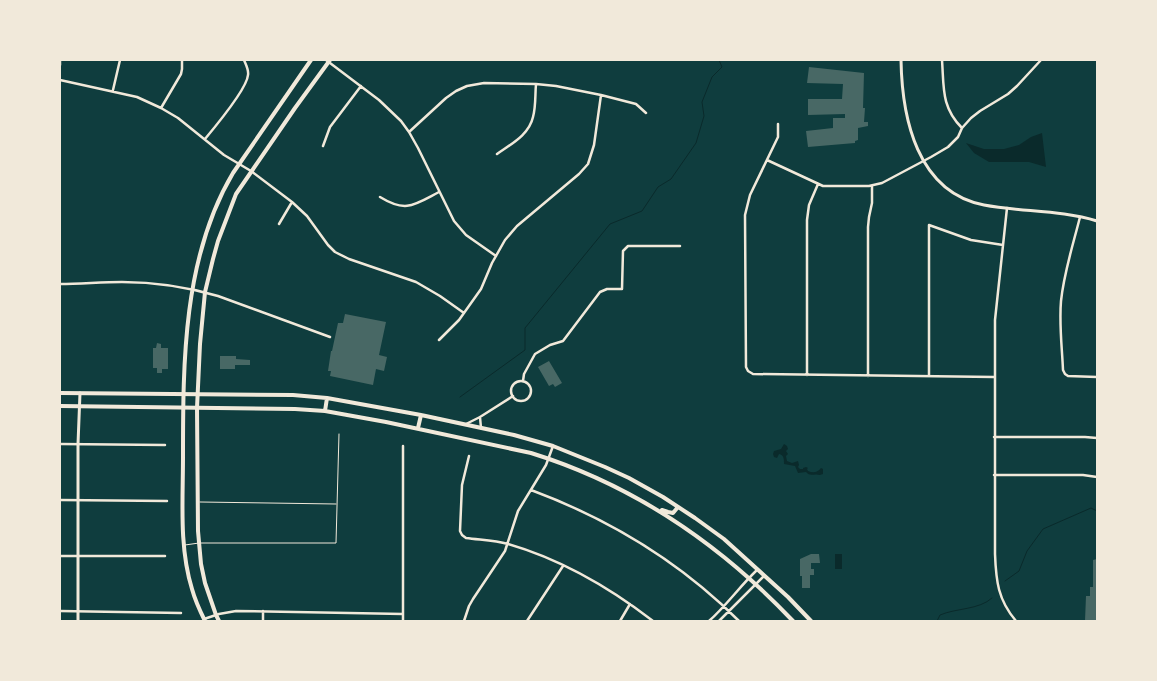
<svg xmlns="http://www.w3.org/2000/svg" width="1157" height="681" viewBox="0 0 1157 681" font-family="'DejaVu Sans',sans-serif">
<rect width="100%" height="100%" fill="#0f3d3e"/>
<path fill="#0a2a2b" d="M1042,133L1046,167L1029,162H989L974,153L966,143L984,149H1004L1019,145L1031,137Z
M784,444L787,446L788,449L786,451L788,454L786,456L787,461L792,463L798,461L799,465L798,467L800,469H803V468L806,467L808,468L807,469L808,471C813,473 817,473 821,468L823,469V474L820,475C814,473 810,477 806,472L798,473L795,466L784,464C784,459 784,455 779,454L777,458L774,457L773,454L774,451L781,449Z
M835,554H842V569H835Z"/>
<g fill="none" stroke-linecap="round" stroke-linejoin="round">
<path stroke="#0a2a2b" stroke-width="1" d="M460,397L525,350V328L610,224L642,211L658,187L671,179L696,143L704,116L702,102L712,77L722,67L719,60
M1005,581L1019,571L1027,551L1043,529L1091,508L1097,511
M937,621L940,615C956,608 979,610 992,598"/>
</g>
<path fill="#486865" d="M809,67L864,73L863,108H865L864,122H868V126L858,128V140L855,141V143L808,147L806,131L833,128V118H845V114L808,115V99H842L843,84L807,83Z
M345,314L386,322L379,355L387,357L384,371L376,369L373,385L330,376L331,371H328L331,351H332L338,323H343Z
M157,343L161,344V348H168V369H162V373H157V368H153V348H156Z
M220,356H236V359L250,360V365H235V369H220Z
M549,361L562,383L555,387L553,384L549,386L538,367Z
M811,554H819L820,563H811V569H814V575H810V588H802V576H800V559Z
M1097,559V621H1085L1086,596H1090V587H1093V560Z"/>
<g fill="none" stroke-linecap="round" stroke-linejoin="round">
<path stroke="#f1e9da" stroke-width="1" d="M200,502L336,504
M185,545L199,543H336L339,434"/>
<path stroke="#f1e9da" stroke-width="2.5" d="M326,60L379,100L401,121L409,132L418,148L454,221L466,235L496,256
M942,60C944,87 941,107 962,128
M60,65V60
M60,80L137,97L161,108L178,118L224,155L251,171L292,202L307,216L328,245L335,252L349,259L416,282L440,296L464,313
M113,90L120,60
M161,108L181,74L182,69V60
M778,124V137L750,195L745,215L746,367L748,371L753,374L994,377
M409,132L446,98L456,91L467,86L484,83L536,84L556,86L601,95L636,104L646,113
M205,139C215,127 247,88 248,75C249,70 246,65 244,60
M323,146L330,127L361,86
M497,154C511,144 529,135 533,117C536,106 535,95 536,84
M767,160L823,186H869L882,183L931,157L948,147L958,137L962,128L971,118L980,111L1008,94L1017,86L1041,60
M380,197C406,213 414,205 439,192
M1007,208L995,320V554C996,581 998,600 1016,621
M1080,217C1073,245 1064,272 1061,301C1059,324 1062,347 1063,370L1065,374L1068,376L1097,377
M279,224L292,202
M60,284C81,284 101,282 122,282C154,282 187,287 218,296L330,337
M439,340L459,320L481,289L492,263L505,240L517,226L579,174L588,164L594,145L601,95
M807,375V220L809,205L818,184
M868,376V227L869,217L872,203V186
M929,376V225L971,240L1003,245
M523,381L524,374L535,354L550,345L563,341L600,292L607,289H622L623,251L628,246H680
M511 391a10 10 0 1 1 20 0a10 10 0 1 1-20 0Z
M480,417L481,428
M466,424L480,417L513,396
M994,437H1085L1097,438
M60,444L165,445
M403,446V621
M469,456L462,485L460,531L462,535L466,538C480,540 494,540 508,544C560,559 610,588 653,621
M994,475H1083L1097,477
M531,490C609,519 680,562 739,621
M60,500L167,501
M60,556H165
M60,611L181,613
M263,611V621
M204,619L219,614L236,611L403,614
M464,621L469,606L473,599L505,551L518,511L546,465L553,446
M527,621L563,566
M620,621L630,604
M709,621C726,606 740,586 757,570
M719,621L764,576"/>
<path stroke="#f1e9da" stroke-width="3" d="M901,60C902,118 917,192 984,205C1021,212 1061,210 1097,221
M78,621V444L80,393"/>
<path stroke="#f1e9da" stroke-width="4" d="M205,621C200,611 195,600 192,589C179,547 183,501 183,457C183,362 183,257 233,173L311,60
M219,621L216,615L205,583L201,564L198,531L197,408L200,344L205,292L213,259L218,241L236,194L295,108L330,60"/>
<path stroke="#f1e9da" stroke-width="4" d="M60,393L293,395L327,398L421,415L514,435L553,446L605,467L629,478L663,497L695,518L724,539L788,597L811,621
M60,406L295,409L325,411L386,422L531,453C634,485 719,543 793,621
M325,411L327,398
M418,428L421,415
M662,510L668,512L673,513L678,507"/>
</g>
<rect width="1157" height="681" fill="none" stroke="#f1e9da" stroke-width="122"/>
</svg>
